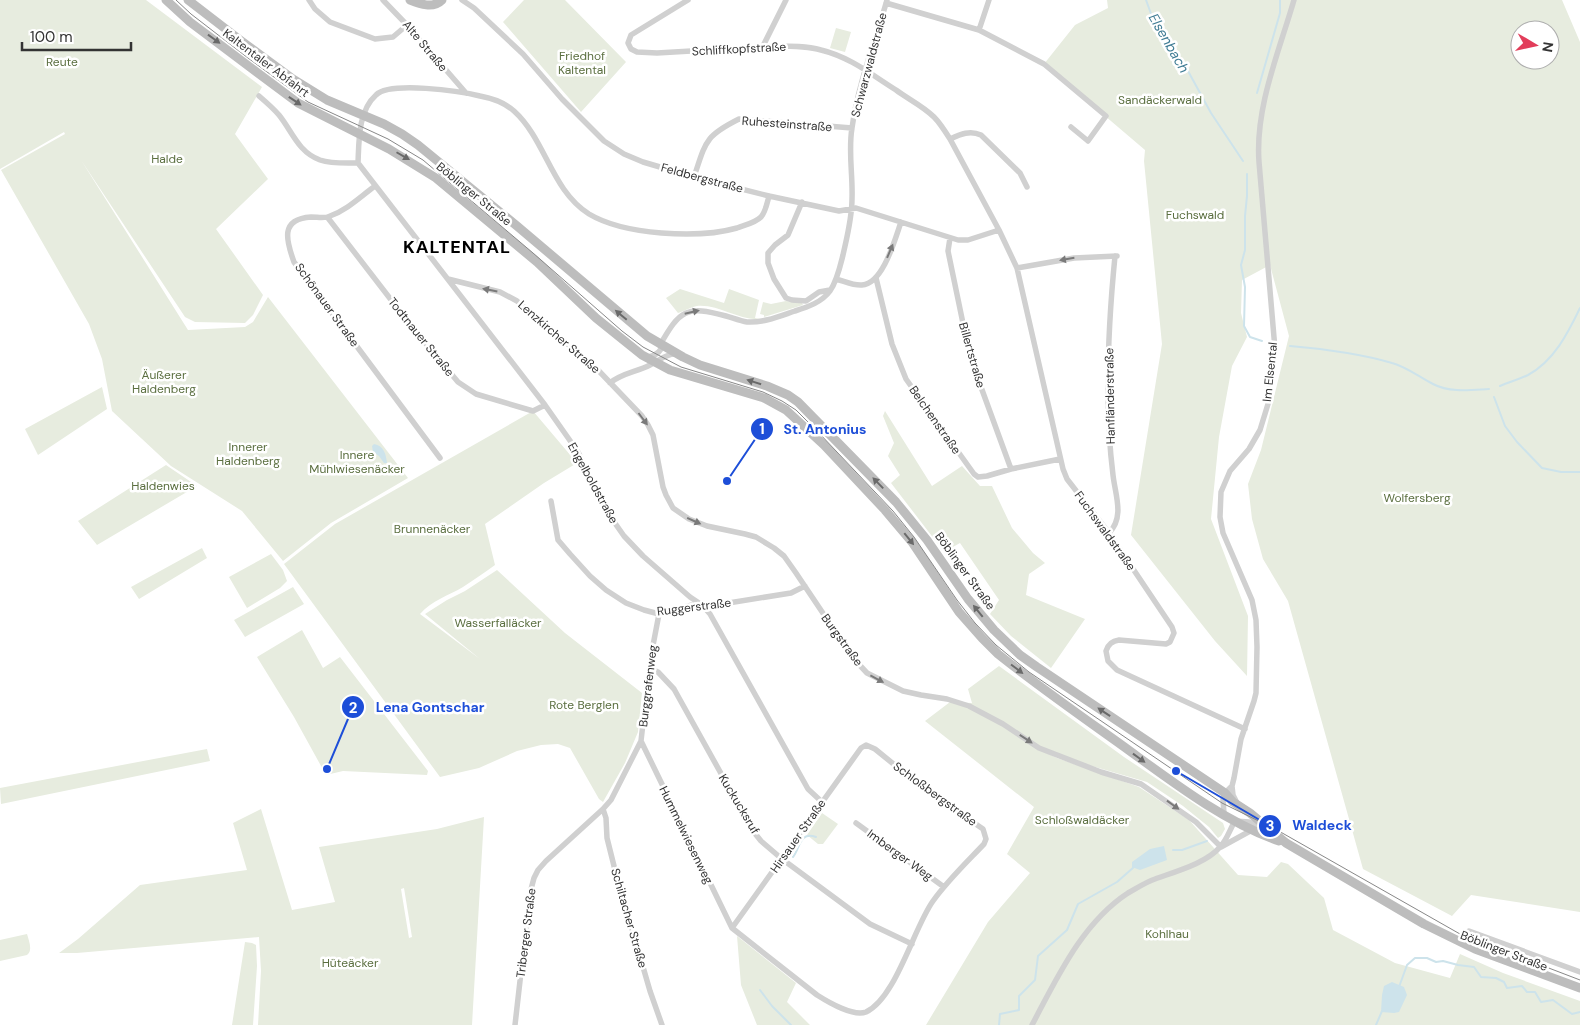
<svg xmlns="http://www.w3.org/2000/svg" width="1580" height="1025" viewBox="0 0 1580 1025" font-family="'DM Sans',sans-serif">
<rect width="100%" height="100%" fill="#fff"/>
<path fill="#e7ecdf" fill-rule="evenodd" d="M0,0H146L262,87L235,134L268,179L216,229L263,295L253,315L245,323L195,322L185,317L81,160L188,330L245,327L253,322L268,297L408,478L331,523L283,561L242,511L171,466L112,411L102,359L89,324L1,170L65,134L64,132L0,169Z
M524,0H565L626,62L581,112L503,22Z
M1107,0H1562L1580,42V912L1471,895L1452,916L1363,869L1288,601L1263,559L1252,519L1248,484L1261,450L1289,336L1270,265L1242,280L1241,313L1247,337L1232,366L1219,437L1211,519L1248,616L1247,676L1215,641L1131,535L1162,344L1144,161L1145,150L1044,64L1075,25L1108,8ZM1520,30H1550V60H1520Z
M836,28L851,32L845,52L830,48Z
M680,289L724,303L729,289L759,300L755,318L760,319C739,321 719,304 697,306C691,307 684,311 678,313L666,298Z
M786,301L802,303L803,305L764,317V315L760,314L763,302L771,304Z
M102,387L107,409L38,455L25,429Z
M533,411L577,463L544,483L485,524L495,565C485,572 474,580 463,587C448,596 432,600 420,614L480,659L425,614L447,600L465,591L497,570L565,633L642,693L638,732L625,763L603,802L599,799L570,748L558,744L541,745L517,751L479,768L440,777L284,564L335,524Z
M885,411L932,486L962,466L980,486H992L1012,528L1033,553L1045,563L1029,574L1026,595L1085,619L1051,668L1011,636L990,614L999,600L960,543L951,548L945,540L938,544L891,483L900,475L888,456L894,443L883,416Z
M166,465L197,486L97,545L78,521Z
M202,548L207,558L139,599L131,587Z
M271,554L283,570L287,581L280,588L247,608L229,577Z
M293,587L304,604L245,637L234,620Z
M302,630L323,668L340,657L428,771L427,775L343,771L326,775L294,717L257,657Z
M999,666L1124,757L1223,823L1225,829L1221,836L1218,838L1209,827L1183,806L1147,782L1047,753L1057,758L1139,787L1189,820L1238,875L1267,877L1281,862L1288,864L1324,898L1333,930L1395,963L1450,978L1460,954L1503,973L1580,1001V1025H926L988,922L1030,873L1007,854L1034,807L925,721L950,702L972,703L968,689Z
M207,749L210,761L1,804L0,788Z
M261,809L292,910L335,902L319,847L437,829L484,817L472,1025H258L261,971L259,937L77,953H59L78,939L140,885L247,870L233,823ZM404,888L412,937L409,938L401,889Z
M822,813L838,824L823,844H818L807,835Z
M27,934C29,941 33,951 27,955L0,961V940Z
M737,936L796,983L787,1002L810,1025H757L741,985Z
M245,942L252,943L256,945L257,966L253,1025H232Z"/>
<path fill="#cde3eb" d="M374,444C384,446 386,454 387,463H384L379,456L373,452L372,446Z
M1164,846L1167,860L1140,870L1132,867V862L1150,849Z
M1392,982L1404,987L1407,995L1399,1012L1394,1013L1381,1012L1382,995L1384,986Z"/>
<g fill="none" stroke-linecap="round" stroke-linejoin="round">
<path stroke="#cde3eb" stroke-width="2" d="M1146,0L1154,22L1188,71L1211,113L1243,161
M1257,93L1280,13V0
M1247,174V196L1245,216V250L1241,265L1245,287L1244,326L1250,337L1262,341
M1290,346C1325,349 1358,353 1392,363C1407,367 1419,377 1433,384C1450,393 1471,390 1489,389
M1500,386C1509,382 1520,379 1528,375C1554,361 1568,333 1580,308
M1494,397L1505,426L1517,442L1542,468L1561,472H1580
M1173,850H1182L1207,841
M793,857C800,849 799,831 816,837
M1399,987L1407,965L1415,958H1427L1436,962L1443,961L1458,965L1474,967L1481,977L1496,978L1504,982L1507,988L1522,986L1527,992H1535L1541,1002L1553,1000L1572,1014L1580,1012
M760,990L772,1006L791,1025
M999,1025L1000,1014L1019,1010V996L1035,980L1038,956L1067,930L1078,904L1117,882L1134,867
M1376,1025L1382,1011"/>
<path stroke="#d0d0d0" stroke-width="5.5" d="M309,0L315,9L330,22L375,39L393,37L407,25
M383,0L407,25L466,93
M462,0L474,8L523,54L562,99L604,141L624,154L643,162L694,177L769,196L839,211L856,208L958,240H968L999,230
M688,0L631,35L628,43L631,49L637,52L657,53L775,46C791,46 807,46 821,50C850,57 872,75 896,90C908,99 923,106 934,117C940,123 945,131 950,139L999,230L1017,268L1063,469L1067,479L1109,533L1172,627L1174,633L1170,642L1166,644L1119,640C1112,641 1108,644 1106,651L1108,661L1117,670L1245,729
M886,3L979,30L1044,64L1106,116L1088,141L1071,127
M979,30L989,0
M763,46L786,0
M259,96C266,102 273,108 279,115C292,131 298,152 320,160C332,164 345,163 358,163
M950,139C961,134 970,130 981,135L1020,173L1027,187
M694,177C706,141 705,136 739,119L852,128
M375,186C360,197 347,210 330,216C325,219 318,217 311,217C280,219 286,240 294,262L440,458
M769,196C767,203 766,211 761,217C755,223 745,225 737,228C698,239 624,235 589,214C551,190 546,140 514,111C505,103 491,98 480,96C460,91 390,81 376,95C358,111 359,141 358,163L545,405L578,452L605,509L624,536L643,556L690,597L702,605L710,614L808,789L822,802
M802,202L788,235L775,245L768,253V263L774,279L786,298L792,300L806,301L819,292L830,290
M328,218L412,327L458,382L476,394L533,411L545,405
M950,238L948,251L970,357L1011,469
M1017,268L1074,258L1117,256
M876,278L892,344L906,379L974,474L978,477L987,476L1011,469L1060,459
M448,279L500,292L517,301L598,370L642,416L648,425L653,435L663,487L666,495L673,508L689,519L707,526L745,534L756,537L774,548L784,556L796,573L853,658L867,673L903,691L921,695L947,699L969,706L1003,724L1039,748L1101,772L1141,784L1196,822L1221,847
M836,279C844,281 854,286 862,285C883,284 895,239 901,222
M648,357C654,356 658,354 661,349L660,345C680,310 686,305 726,316C733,318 740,321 747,322C764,323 780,316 795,311C808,307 822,302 830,291C837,281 840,267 843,255C847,237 852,218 852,199C853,175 848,151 852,128C858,84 875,42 887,0
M610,383C622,373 637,372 650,365C659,361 665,354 675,354
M551,501L558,540L570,554L590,576L606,590L626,603L644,610L659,614L692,605H716L791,593L805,586
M1109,533C1125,517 1115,494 1113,475C1104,404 1108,327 1115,256
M649,668L658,672L674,689L753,831L761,841L782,859L870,924L912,944
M641,741L732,928L817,995C828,1002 854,1017 866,1012C896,998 914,927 933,901C948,880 967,862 984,844L986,839L983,829L923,788L875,749L866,745L861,748L732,928
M1232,786L1233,795L1237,803
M603,809L606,818L607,838L616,874L650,991L662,1025
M1224,814L1223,799L1225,793L1232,786L1234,778L1241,739L1254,701L1256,693L1257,647L1256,620L1252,600L1223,533L1220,517L1221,492L1230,471L1249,449L1260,430L1268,404L1275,349L1259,162C1255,107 1279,52 1294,0
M856,823L944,887
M1221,847L1252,830
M1469,931L1580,972
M1493,955L1506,952
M515,1025L530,893L534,878L538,870L546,861L603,809L611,800L641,741L650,661L659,614
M1032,1025C1057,978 1082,923 1128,893C1137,888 1146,882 1155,879C1174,872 1207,863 1220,847C1227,840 1230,829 1235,821L1249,822L1265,828"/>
<path stroke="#bdbdbd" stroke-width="9" d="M166,0L190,22L298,103L389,149L436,178L537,262L596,318L642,355L670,370L764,398L786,410L824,445L885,510L912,542L959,612L982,638L998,654C1038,686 1081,716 1123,746C1170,780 1224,822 1279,841
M188,0L240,40L293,79L327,100L384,124L402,134L418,145L517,226L647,336L683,357L700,365L767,386L788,395L798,402L896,502L927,540L968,599L994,630L1020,655L1037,667L1225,793L1233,802L1250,813L1286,843L1424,924L1475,949L1580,988
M410,0C420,4 433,9 442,0"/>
<path stroke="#888" stroke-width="1" d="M176,0L191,14L248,58L308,102L388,139L423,160L533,253L622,331L643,347L681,367L763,392L782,401L796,410L818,432L893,511L914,537L957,600L975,623L996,645L1029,672L1222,803L1277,830L1460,934L1580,980"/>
</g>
<defs><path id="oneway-solid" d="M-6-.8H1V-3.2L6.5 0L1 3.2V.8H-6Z" transform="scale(1.25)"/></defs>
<g fill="#6a6a6a">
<use href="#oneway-solid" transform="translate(214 39) rotate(36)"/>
<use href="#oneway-solid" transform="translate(295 101) rotate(34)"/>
<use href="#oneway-solid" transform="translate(403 156) rotate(30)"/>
<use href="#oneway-solid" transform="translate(621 315) rotate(-140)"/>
<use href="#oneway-solid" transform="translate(754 382) rotate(-162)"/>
<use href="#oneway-solid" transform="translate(878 483) rotate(-134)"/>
<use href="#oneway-solid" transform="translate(909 539) rotate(51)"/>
<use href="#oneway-solid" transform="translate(978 611) rotate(-129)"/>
<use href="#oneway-solid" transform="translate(1017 669) rotate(37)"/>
<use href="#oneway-solid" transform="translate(1104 712) rotate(-146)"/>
<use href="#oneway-solid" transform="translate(1139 758) rotate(36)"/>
</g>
<g fill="#7a7a7a">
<use href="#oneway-solid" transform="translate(890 251) rotate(-67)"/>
<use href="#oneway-solid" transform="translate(1067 259) rotate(170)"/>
<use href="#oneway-solid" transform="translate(490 290) rotate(-169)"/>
<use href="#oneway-solid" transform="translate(692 312) rotate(-13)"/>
<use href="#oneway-solid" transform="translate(643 419) rotate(53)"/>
<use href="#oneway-solid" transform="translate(694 521) rotate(24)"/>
<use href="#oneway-solid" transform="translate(877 679) rotate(28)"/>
<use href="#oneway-solid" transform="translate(1026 739) rotate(33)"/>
<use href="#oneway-solid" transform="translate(1173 805) rotate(36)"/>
</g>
<g text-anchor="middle" stroke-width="5" stroke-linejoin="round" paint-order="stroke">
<g font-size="12" fill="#333" stroke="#fff">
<text transform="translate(425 46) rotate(50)" y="4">Alte Straße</text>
<text transform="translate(739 49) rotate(-3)" y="4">Schliffkopfstraße</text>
<text transform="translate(266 63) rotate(37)" y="4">Kaltentaler Abfahrt</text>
<text transform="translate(869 65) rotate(-75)" y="4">Schwarzwaldstraße</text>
<text transform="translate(787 124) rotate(4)" y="4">Ruhesteinstraße</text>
<text transform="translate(702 178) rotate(15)" y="4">Feldbergstraße</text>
<text transform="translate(474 194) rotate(39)" y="4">Böblinger Straße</text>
<text transform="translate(327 305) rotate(54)" y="4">Schönauer Straße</text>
<text transform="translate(421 337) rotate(51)" y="4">Todtnauer Straße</text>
<text transform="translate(559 337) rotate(41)" y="4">Lenzkircher Straße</text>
<text transform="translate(972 355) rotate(74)" y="4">Billertstraße</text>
<text transform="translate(1270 372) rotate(-84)" y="4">Im Elsental</text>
<text transform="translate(1110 396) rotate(-91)" y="4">Hanfländerstraße</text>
<text transform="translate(935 420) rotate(55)" y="4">Belchenstraße</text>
<text transform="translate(593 483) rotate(61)" y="4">Engelboldstraße</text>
<text transform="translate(1105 531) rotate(54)" y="4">Fuchswaldstraße</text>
<text transform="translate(965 571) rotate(54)" y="4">Böblinger Straße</text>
<text transform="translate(694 607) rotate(-7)" y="4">Ruggerstraße</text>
<text transform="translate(842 640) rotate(54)" y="4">Burgstraße</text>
<text transform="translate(648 686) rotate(-83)" y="4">Burggrafenweg</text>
<text transform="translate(935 794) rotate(36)" y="4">Schloßbergstraße</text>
<text transform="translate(739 804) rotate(59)" y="4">Kuckucksruf</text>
<text transform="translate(686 835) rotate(64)" y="4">Hummelwiesenweg</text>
<text transform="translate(798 836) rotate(-55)" y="4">Hirsauer Straße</text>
<text transform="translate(900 855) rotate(36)" y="4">Imberger Weg</text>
<text transform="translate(629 918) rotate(74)" y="4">Schiltacher Straße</text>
<text transform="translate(526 933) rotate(-83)" y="4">Triberger Straße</text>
<text transform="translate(1504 951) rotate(21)" y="4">Böblinger Straße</text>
</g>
<g font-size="12" fill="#5b6f40" stroke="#fff">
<text x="582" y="60">Friedhof<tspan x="582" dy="14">Kaltental</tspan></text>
<text x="62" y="66">Reute</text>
<text x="1160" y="104">Sandäckerwald</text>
<text x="167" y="163">Halde</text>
<text x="1195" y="219">Fuchswald</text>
<text x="164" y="379">Äußerer<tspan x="164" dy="14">Haldenberg</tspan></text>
<text x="248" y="451">Innerer<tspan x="248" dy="14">Haldenberg</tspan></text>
<text x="357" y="459">Innere<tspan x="357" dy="14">Mühlwiesenäcker</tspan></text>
<text x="163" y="490">Haldenwies</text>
<text x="1417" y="502">Wolfersberg</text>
<text x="432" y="533">Brunnenäcker</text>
<text x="498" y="627">Wasserfalläcker</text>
<text x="584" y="709">Rote Berglen</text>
<text x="1082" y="824">Schloßwaldäcker</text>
<text x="1167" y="938">Kohlhau</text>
<text x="350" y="967">Hüteäcker</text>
</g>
<g font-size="14" font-style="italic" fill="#417d95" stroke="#fff">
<text transform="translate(1169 43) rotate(60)" y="5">Elsenbach</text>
</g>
<g font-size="18" font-weight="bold" letter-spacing="1" fill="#000" stroke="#fff">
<text x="457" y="253">KALTENTAL</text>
</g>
</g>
<path fill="none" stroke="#1d4ed8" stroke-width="2" d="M727 481L762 429M327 769L353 707M1176 771L1270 826"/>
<g fill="#1d4ed8" stroke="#fff" stroke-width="2">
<circle cx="727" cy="481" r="5"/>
<circle cx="327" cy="769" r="5"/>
<circle cx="1176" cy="771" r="5"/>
<circle cx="762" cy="429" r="12"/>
<circle cx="353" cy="707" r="12"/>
<circle cx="1270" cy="826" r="12"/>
</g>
<g font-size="15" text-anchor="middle" font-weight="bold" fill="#fff">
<text x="762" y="434">1</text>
<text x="353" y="713">2</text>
<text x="1270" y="831">3</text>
</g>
<g font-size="14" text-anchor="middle" font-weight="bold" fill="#1d4ed8" stroke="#fff" stroke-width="5" stroke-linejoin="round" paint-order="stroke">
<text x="825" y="434">St. Antonius</text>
<text x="430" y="712">Lena Gontschar</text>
<text x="1322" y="830">Waldeck</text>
</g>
<g transform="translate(1535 45) rotate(99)"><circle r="24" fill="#ffffff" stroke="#adadad"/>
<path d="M0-4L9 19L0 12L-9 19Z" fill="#e23d5a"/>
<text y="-8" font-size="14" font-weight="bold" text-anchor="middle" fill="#333333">N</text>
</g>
<path d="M22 42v8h109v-8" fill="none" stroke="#333333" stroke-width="2.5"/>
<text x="30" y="42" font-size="15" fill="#333333" stroke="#ffffff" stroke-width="4" paint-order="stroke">100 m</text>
</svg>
